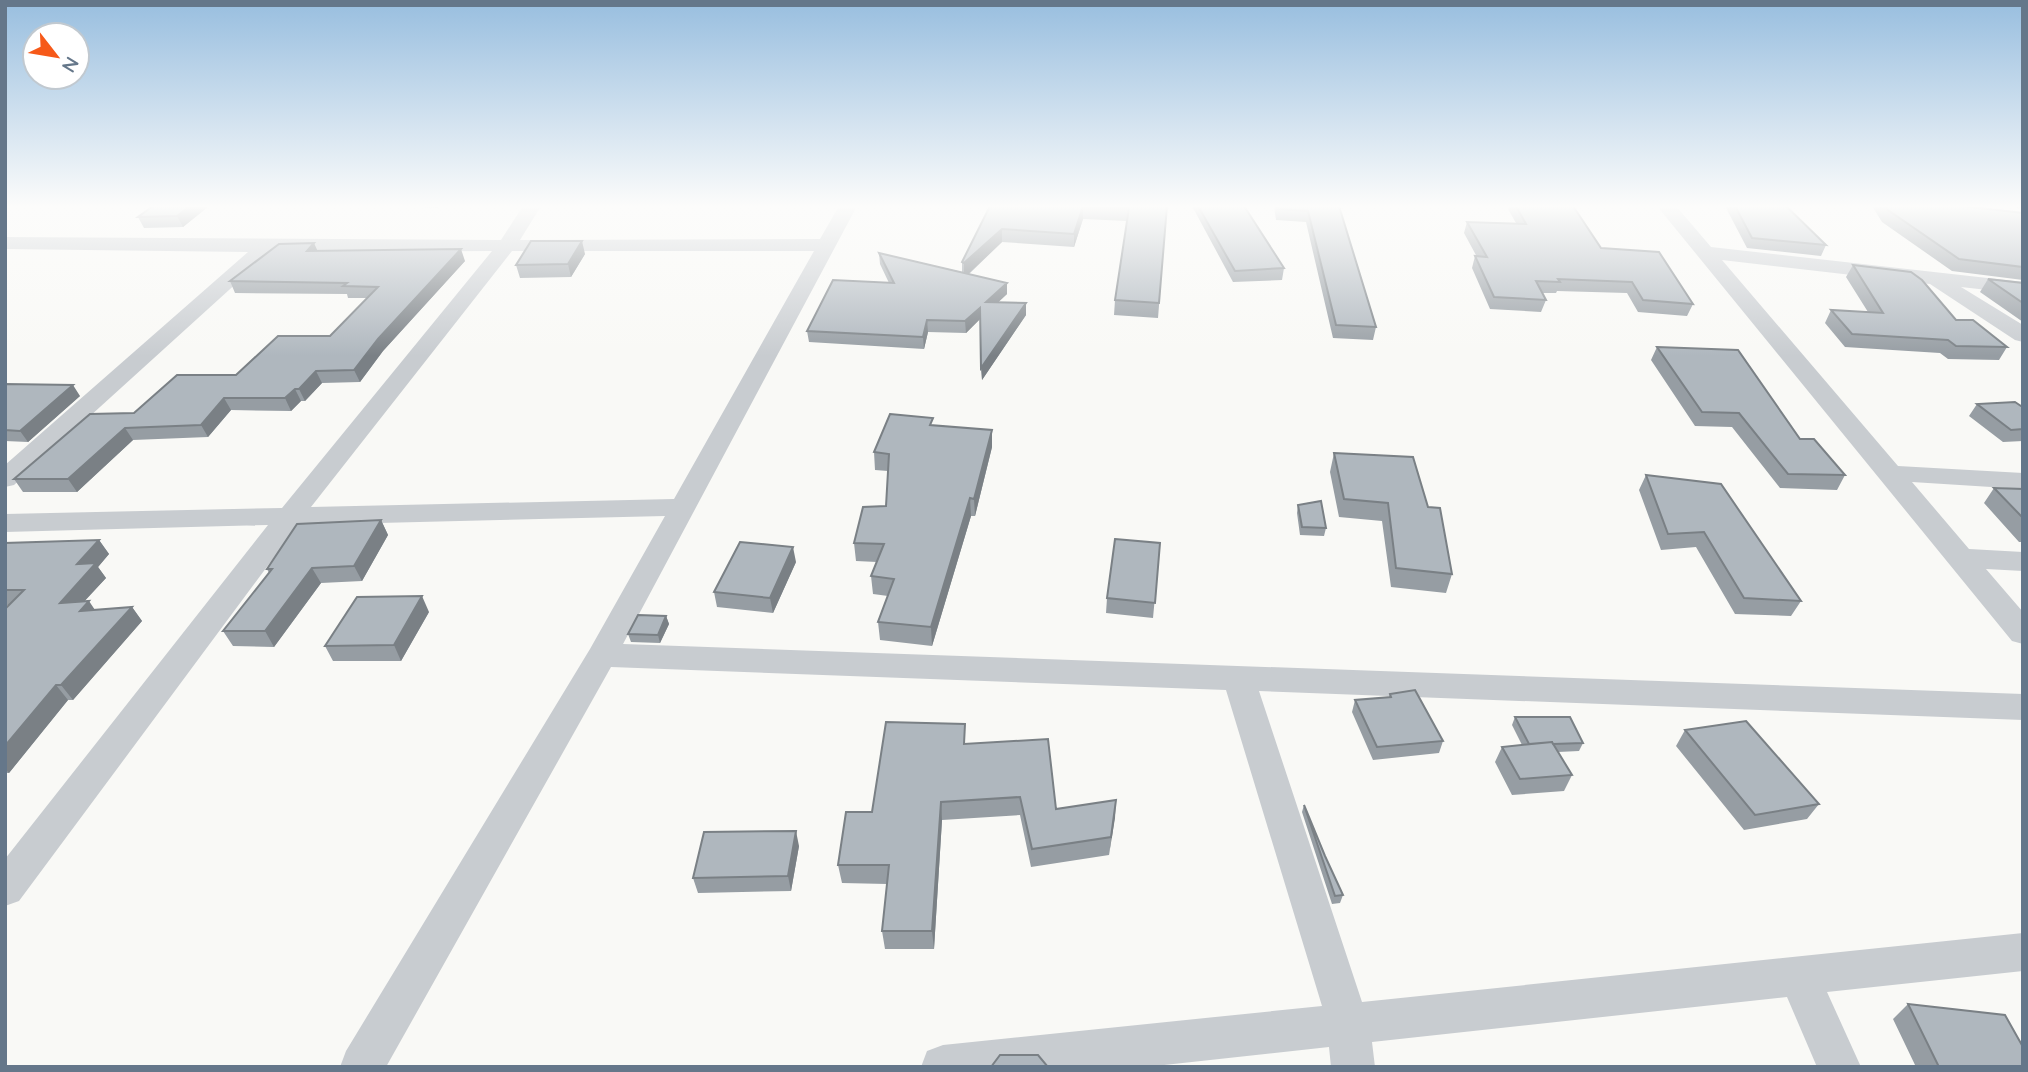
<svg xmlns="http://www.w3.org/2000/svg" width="2028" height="1072" viewBox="0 0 2028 1072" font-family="Quicksand,sans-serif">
<rect width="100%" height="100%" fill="#f9f9f6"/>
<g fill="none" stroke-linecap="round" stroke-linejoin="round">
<path fill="#c8ccd0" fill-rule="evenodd" d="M523,206H541L520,240L820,239L839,206H857L623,644L2023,694V720L1259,691L1362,1002L2023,933V971L1827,992L1861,1067H1817L1787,997L1372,1042L1375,1067H1331L1329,1047L1146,1067H921L927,1051L943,1045L1322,1006L1226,690L611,667L386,1067H340L346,1051L590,649L665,516L298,525L19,901L5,906V859L268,525L5,532V514L282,508L492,251L271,252L14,485L5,487V465L248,252L5,249V237L501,240ZM512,251H814L674,499L311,507Z
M1657,206H1676L1711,247L2023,282V294L1961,287L2023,325V342L2015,340L1930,284L1722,260L1898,466L2023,473V489L1912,482L1969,549L2023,552V571L1986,569L2023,612V644L2012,641Z"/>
</g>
<path fill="#969da3" d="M209,206L183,227L144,228L138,217Z
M383,206H440L438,208Z
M990,206H1167L1158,318L1114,315L1115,300L1127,221L1083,219L1074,247L1002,242L969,274L1007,283V294L998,302L1026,315L982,380L980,319L966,333L928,332L924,349L809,342L807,331L889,283L880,264L879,253L962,272V262Z
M1192,206H1244L1284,268L1282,280L1233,282Z
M1274,206H1339L1376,327L1373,340L1333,338L1306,222L1276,220Z
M1509,206H1573L1601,248L1693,304L1687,316L1638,312L1627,293L1557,291L1556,293H1542L1546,300L1541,312L1490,309L1472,268L1475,256L1477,257L1464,233L1467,222L1516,223L1508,209Z
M1725,206H1786L1826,245L1821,256L1747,248Z
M1872,206H1963L2023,213V280L1952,271L1882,222Z
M1997,206H2023V208Z
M317,251L465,261L383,351L360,382L322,383L305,401H301L291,411L231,410L208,437L133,440L77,492H23L14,479L134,413L236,375L330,336L367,298H348L347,294L235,293L230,281Z
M585,254L571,277L520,278L516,265Z
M1853,265L1956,320L2007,347L1999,360L1948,359L1940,353L1845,347L1825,323L1831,310L1868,312L1846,277Z
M1988,279L2023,283V322L1980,292Z
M1657,347L1800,439L1845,475L1837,490L1780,488L1732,427L1695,426L1651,360Z
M5,384L80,396L28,442L5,441Z
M1977,404L2023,406V441L2003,442L1969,416Z
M933,425L992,430V447L975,516H971L932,646L880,640L878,622L888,596L873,594L871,576L877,562L856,561L854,543L886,506L888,471L875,470L874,452Z
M1334,453L1428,507L1452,574L1446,593L1391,587L1382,521L1339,517L1330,472Z
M1646,475L1801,601L1791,616L1735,614L1696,547L1661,550L1639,490Z
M1994,488L2023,489V542H2019L1984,503Z
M1298,505L1326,528L1324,536L1300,535L1297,513Z
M381,520L388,535L362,581L321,583L274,647L233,646L223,631L269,573L267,569Z
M99,540L109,554L98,567L106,578L84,601L95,610L132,607L142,621L73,700H68L9,773H5V609L10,605H5V543Z
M1160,543L1153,618L1106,613L1107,598Z
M796,562L773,613L717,607L714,592Z
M429,612L401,661H333L325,646Z
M666,616L669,624L660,643L631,642L628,634Z
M1390,694L1443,741L1439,753L1373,760L1352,712L1355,700L1389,697Z
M1515,717L1583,743L1579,751L1558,752L1572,775L1564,791L1512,795L1495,762L1502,747L1522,745L1512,725Z
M1685,730L1819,804L1807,819L1744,830L1676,746Z
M966,744L1056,809L1116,800L1109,855L1031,867L1020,815L942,820L934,949H885L882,931L887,884L842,883L838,865L872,812Z
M1304,805L1325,856L1343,895L1340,903L1332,904L1302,812Z
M799,846L791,891L698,893L693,878Z
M1908,1004L2023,1067H1916L1893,1019Z"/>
<path fill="#7a8085" d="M190,206H209L183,227L177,216Z
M1083,206V219L1074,247V234Z
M1002,229V242L964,278V263Z
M582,241L585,254L571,277L568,264Z
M314,243L319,254L307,251Z
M461,249L465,261L383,351L360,382L354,370L378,339Z
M1007,283V294L987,313L986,302Z
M1026,303V315L982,380L981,368Z
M980,308V319L966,333L965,321Z
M927,320L928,332L924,349L923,337Z
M316,371L322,383L305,401L299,389Z
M73,385L80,396L28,442L20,431Z
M295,389L301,401L291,411L285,398Z
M224,398L231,410L208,437L201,425Z
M125,428L133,440L77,492L68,479Z
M992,430V447L975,516L974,499Z
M970,498L971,516L932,646L931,627Z
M381,520L388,535L362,581L354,566Z
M99,540L109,554L98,567L106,578L70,617L60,603L77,564Z
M793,547L796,562L773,613L770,598Z
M312,568L321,583L274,647L265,631Z
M422,596L429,612L401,661L394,645Z
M89,601L99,616L80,611Z
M132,607L142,621L73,700L61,685Z
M666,616L669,624L660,643L658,635Z
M56,685L68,700L9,773L5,769V746Z
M1116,800L1115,818L1109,855L1111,837Z
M941,802L942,820L934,949L932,931Z
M796,831L799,846L791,891L788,876Z"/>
<path fill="#afb7be" stroke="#7a8085" stroke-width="2" d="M153,206H190L177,216L138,217Z
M990,206H1167L1159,303L1115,300L1129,208L1083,206L1074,234L1002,229L964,263L962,262Z
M1198,206H1244L1284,268L1235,271Z
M1278,206H1339L1376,327L1336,325L1308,211L1278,209Z
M1516,206H1573L1601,248L1659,252L1693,304L1643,300L1632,282L1558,279L1560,282L1536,281L1546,300L1494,297L1475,256L1487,257L1467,222L1526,224Z
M1735,206H1786L1826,245L1752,238Z
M1886,206H1963L2023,213V267L1959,259L1888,210Z
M531,241H582L568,264L516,265Z
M314,243L307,251L461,249L378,339L354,370L316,371L299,389H295L285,398H224L201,425L125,428L68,479H14L90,414L134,413L177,375H236L278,336H330L378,287L343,286L347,283L230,281L279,244Z
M879,253L1007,283L986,302L1026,303L981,368L980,308L965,321L927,320L923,337L807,331L833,280L894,283Z
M1853,265L1911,272L1922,280L1956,320H1973L2007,347L1956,346L1948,340L1852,334L1831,310L1883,313Z
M1988,279L2023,283V303Z
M1657,347L1738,350L1800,439H1814L1845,475L1788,474L1739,413L1702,412Z
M5,384L73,385L20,431L5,430Z
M2015,402L2021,406H2023V429L2011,430L1977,404Z
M890,414L933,418L930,425L992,430L974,499L970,498L931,627L878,622L894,579L871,576L884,544L854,543L863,507L886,506L889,454L874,452Z
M1334,453L1413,457L1428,507L1440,508L1452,574L1396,568L1388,503L1344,499Z
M1646,475L1721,484L1801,601L1744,598L1704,532L1668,534Z
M1994,488L2023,489V518Z
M1321,501L1326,528L1302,527L1298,505Z
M381,520L354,566L312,568L265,631H223L272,569H267L297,524Z
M1115,539L1160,543L1155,603L1107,598Z
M99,540L77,564L96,563L60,603L89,601L80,611L132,607L61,685H56L5,746V609L24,590H5V543Z
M740,542L793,547L770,598L714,592Z
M422,596L394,645L325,646L357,597Z
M638,615L666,616L658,635L628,634Z
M1415,690L1443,741L1377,747L1355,700L1391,697L1390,694Z
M1515,717H1570L1583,743L1553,744L1552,742L1529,744Z
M1746,721L1819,804L1755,815L1685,730Z
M886,722L965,724L964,744L1048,739L1056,809L1116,800L1111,837L1032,849L1020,797L941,802L932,931H882L889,865H838L846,812H872Z
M1552,742L1572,775L1520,779L1502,747Z
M1304,805L1325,856L1343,895L1335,896Z
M796,831L788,876L693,878L704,832Z
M1908,1004L2005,1015L2023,1047V1067H1939Z
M1000,1055H1038L1048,1067H991Z"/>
<linearGradient id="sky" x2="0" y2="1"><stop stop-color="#98bedf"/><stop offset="0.58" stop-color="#fcfcfb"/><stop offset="1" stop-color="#fcfcfb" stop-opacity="0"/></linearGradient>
<rect width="2028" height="356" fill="url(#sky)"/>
<rect width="2028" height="1072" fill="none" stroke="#65778a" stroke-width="14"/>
<g transform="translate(56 56) rotate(121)"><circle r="33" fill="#ffffff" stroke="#c1c9d0" stroke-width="2"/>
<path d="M0-5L12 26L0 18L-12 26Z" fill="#f65919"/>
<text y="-10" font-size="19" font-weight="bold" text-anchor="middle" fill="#65778a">N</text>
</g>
</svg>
